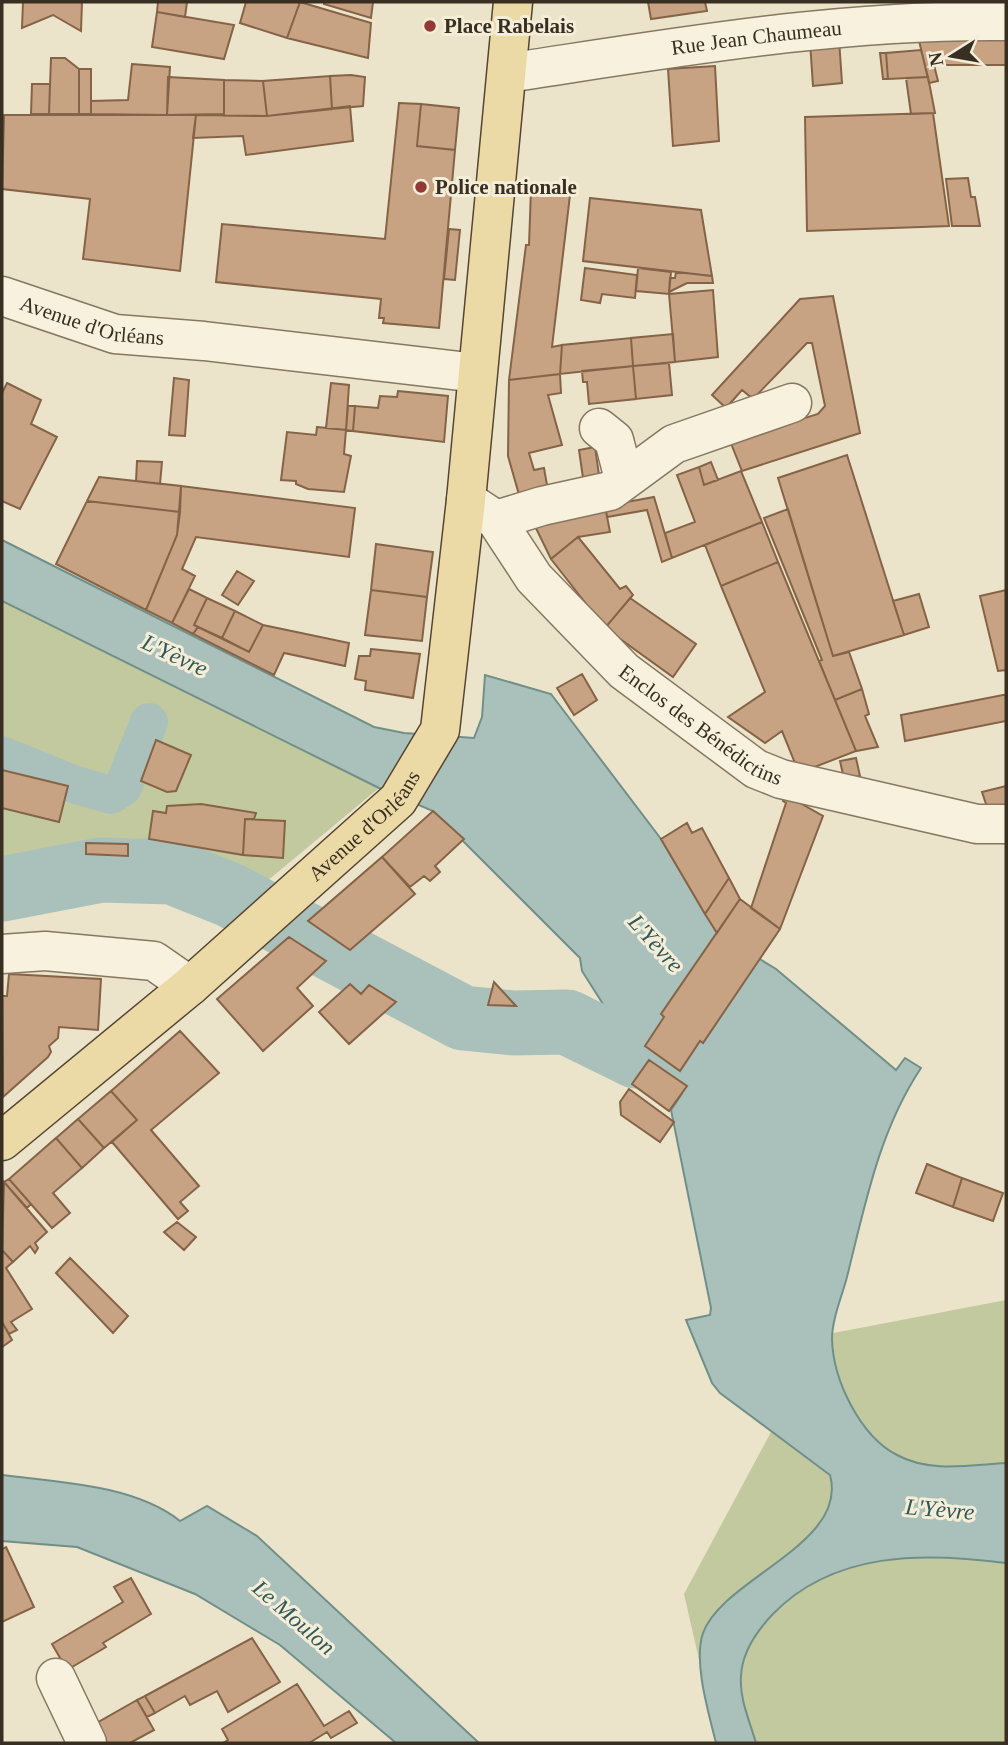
<svg xmlns="http://www.w3.org/2000/svg" width="1008" height="1745" viewBox="0 0 1008 1745" font-family="Georgia,serif">
<rect width="100%" height="100%" fill="#ece4ca"/>
<path fill="#c2c99e" d="M2,601L379,788L266,882C208,870 147,850 87,854C58,856 30,863 2,865Z
M1006,1300V1743H718L684,1594L823,1335Z"/>
<path fill="#aac1bb" stroke="#718f89" stroke-width="2" d="M2,540L374,727L404,733L474,738L482,717L485,675L551,694L661,839L717,933L776,969L896,1070L905,1058L921,1068C879,1131 865,1205 847,1277C842,1296 832,1319 832,1339C833,1380 860,1436 897,1455C930,1473 970,1465 1006,1463V1563C924,1552 833,1551 772,1615C756,1632 742,1653 741,1676C739,1698 750,1722 756,1743H716C709,1714 693,1662 703,1633C723,1578 849,1544 830,1475L720,1393L712,1383L686,1320L710,1315L711,1308L671,1110L687,1086L649,1061L636,1056L582,971L580,958L433,811L379,788L2,601Z
M86,854L168,861L266,882L227,911C214,905 201,896 188,893C127,875 62,882 2,896V865L45,862Z
M2,1475C58,1482 135,1485 180,1521L207,1506L257,1536L479,1743H396L280,1645L195,1594L77,1547L2,1541Z"/>
<g fill="none" stroke-linecap="round" stroke-linejoin="round">
<path stroke="#aac1bb" stroke-width="38" d="M2,755L73,784L111,795L123,787L149,722"/>
<path stroke="#aac1bb" stroke-width="65" d="M2,889L101,870L172,872L230,895L463,1018L513,1023L567,1022L636,1056L726,1065"/>
</g>
<path fill="#c7a383" stroke="#856347" stroke-width="2" d="M23,2H82L81,31L53,15L22,28Z
M158,2H187L185,17L157,12Z
M246,2H300L287,38L240,23Z
M300,2L371,23L368,58L287,38Z
M324,2H373L371,18L324,4Z
M648,2H705L707,11L651,19Z
M157,12L234,25L224,59L152,47Z
M917,32L1006,33V65H934L938,81L929,83Z
M839,39L842,83L813,86L810,42Z
M921,50L928,77L888,79L886,53Z
M880,53H886L888,79H883Z
M51,58H65L79,69V114H49Z
M132,64L170,67L167,115L91,114V101L128,100Z
M715,66L719,141L673,146L668,69Z
M79,69H91V114H79Z
M351,75L365,77L363,106L332,109L330,76Z
M330,76L332,109L267,116L263,81Z
M168,77L224,80V114L167,115Z
M928,77L935,113L911,114L906,78Z
M224,80L263,81L267,116H224Z
M32,84H50L49,114H31Z
M399,103L421,104L417,146L455,150L439,328L383,323L384,318H379L381,299L216,282L222,224L385,239Z
M421,104L459,108L455,150L417,146Z
M350,106L353,141L246,155L243,136L193,138L196,115L267,116Z
M933,113L949,226L807,231L805,117Z
M4,115H196L180,271L83,259L90,199L2,189Z
M968,178L971,197H975L980,226H952L946,179Z
M531,190L570,195L552,347L562,345L560,374L509,380L526,245H529Z
M590,198L701,210L712,276L583,261Z
M449,229L460,230L455,280L444,279Z
M585,268L637,275L635,298L602,294L600,303L581,300Z
M638,268L671,272L669,294L636,291Z
M676,272L712,276L713,283H687L669,292L670,278H675Z
M713,290L718,357L675,362L669,294Z
M833,296L860,433L742,471L730,441L818,414L825,406L812,343H807L753,399L742,390L726,408L712,395L800,299Z
M673,334L675,362L633,366L631,338Z
M631,338L633,366L560,374L562,345Z
M669,363L672,395L636,399L633,366Z
M633,366L636,399L589,404L587,382H583L582,371Z
M560,374L561,393L548,395L562,445L529,453L534,470L544,468L547,485L520,498L508,456L509,380Z
M174,378L189,380L185,436L169,435Z
M7,383L41,400L31,424L57,437L20,509L2,501V393Z
M331,383L349,385L346,430L326,428Z
M398,391L448,396L444,442L353,431L355,406L378,408L380,396L397,397Z
M348,406H355L353,431L346,430Z
M317,427L346,430L344,454L351,456L344,492L308,489L296,484V481L281,480L287,432L316,435Z
M595,447L600,482L584,485L579,450Z
M847,455L904,635L833,656L778,478Z
M137,461L162,462L160,484L136,481Z
M711,462L718,480L704,485L699,467Z
M699,467L704,485L741,471L762,522L672,558L665,533L695,522L677,475Z
M99,477L181,486L180,512L87,501Z
M181,486L355,508L349,557L196,537L182,569L195,576L172,623L146,610L177,535Z
M654,497L672,558L662,562L647,510L607,517L605,506Z
M87,501L180,512L177,535L146,610L56,564Z
M605,506L610,532L578,537L551,559L531,518Z
M788,509L833,656L849,652L862,689L835,700L819,661L822,660L764,518Z
M762,522L778,562L721,586L705,545Z
M578,537L620,589L626,586L633,595L605,628L551,559Z
M376,544L433,552L427,597L371,590Z
M778,562L856,751L799,773L782,731L765,743L728,717L765,692L721,586Z
M237,571L254,581L238,605L222,595Z
M189,589L207,598L194,625L198,627L193,634L172,623Z
M371,590L427,597L422,641L365,635Z
M1006,590V670L998,671L980,596Z
M919,594L929,627L904,635L893,601Z
M207,598L235,611L222,638L194,625Z
M630,598L696,644L673,677L605,628Z
M235,611L263,625L249,652L222,638Z
M263,625L349,643L345,666L284,653L274,675L193,634L198,627L249,652Z
M371,649L420,654L413,698L365,690L366,681L355,679L359,656H370Z
M582,674L597,700L574,715L557,688Z
M862,689L869,714L865,716L878,747L856,751L835,700Z
M1003,695H1006V721L905,741L901,715Z
M156,740L191,755L176,791L167,792L141,781Z
M856,758L860,776L844,779L840,761Z
M2,770L68,786L59,822L2,808Z
M1006,786V805L988,810L982,792Z
M784,794L823,816L780,929L751,908L786,803L783,801Z
M201,804L256,813L254,819H245L243,855L149,839L153,811L166,813L167,806Z
M433,811L464,839L435,866L440,872L430,881L424,876L410,887L382,857Z
M245,819L285,821L283,858L243,855Z
M687,823L692,833L702,828L729,878L705,914L661,839Z
M86,843L128,844V856L86,854Z
M382,857L415,894L350,950L308,921Z
M729,878L740,899L717,933L705,914Z
M740,899L780,929L703,1043L700,1041L680,1071L645,1046L664,1017L661,1014Z
M289,937L326,961L297,988L313,1006L263,1051L217,999Z
M9,974L101,979L98,1030L59,1027L58,1038L49,1046L51,1052L48,1057L3,1097L2,996H7Z
M494,982L516,1006L488,1005Z
M350,984L361,994L369,985L396,1002L349,1044L319,1012Z
M180,1031L219,1073L151,1130L199,1186L180,1202L188,1211L178,1219L112,1142L137,1120L111,1091Z
M649,1060L687,1086L669,1111L632,1084Z
M629,1089L674,1122L660,1142L621,1115L620,1102Z
M111,1091L137,1120L104,1148L78,1119Z
M78,1119L104,1148L82,1168L56,1138Z
M56,1138L82,1168L53,1193L70,1213L52,1228L9,1179Z
M927,1164L962,1178L953,1207L916,1193Z
M962,1178L1003,1193L993,1221L953,1207Z
M9,1179L31,1204L27,1208L4,1182Z
M4,1182L47,1232L35,1243L38,1248L35,1253L30,1246L13,1262L2,1250Z
M177,1222L196,1237L184,1250L164,1232Z
M2,1250L13,1262L6,1268L32,1309L11,1322L17,1330L9,1334L2,1322Z
M70,1258L128,1316L113,1333L56,1273Z
M2,1322L12,1340L2,1347Z
M6,1547L34,1607L2,1622V1549Z
M131,1578L151,1614L103,1643L106,1647L67,1670L52,1644L123,1602L114,1587Z
M252,1638L280,1682L228,1712L217,1691L190,1705L185,1696L155,1713L145,1696Z
M297,1684L324,1726L349,1711L357,1723L331,1738L327,1732L309,1743H223L228,1740L222,1729Z
M145,1696L155,1713L147,1717L137,1700Z
M137,1700L154,1730L130,1743H105L95,1724Z"/>
<g fill="none" stroke-linecap="round" stroke-linejoin="round">
<defs>
<g id="minor">
<path id="s1" d="M507,73C673,48 838,19 1006,21"/>
<path id="s2" d="M2,296L115,334L204,341L477,373"/>
<path d="M599,428L614,440L624,479"/>
<path id="s3" d="M466,500L496,520L534,578L624,671L756,769L781,779L977,824H1006"/>
<path d="M496,520L542,506L610,491L674,444L792,403"/>
<path d="M2,954L45,951L154,961L190,986"/>
<path d="M56,1678L87,1743"/>
</g>
<g id="major">
<path id="s4" d="M2,1141L190,986L398,800L440,730L466,500L513,2"/>
</g>
</defs>
<use href="#minor" stroke="#877760" stroke-width="41"/>
<use href="#major" stroke="#564533" stroke-width="41"/>
<use href="#minor" stroke="#f7f1dd" stroke-width="38"/>
<use href="#major" stroke="#ebdaa6" stroke-width="38"/>
</g>
<g fill="#923934" stroke="#f4eed9" stroke-width="2.5">
<circle cx="430" cy="26" r="7"/>
<circle cx="421" cy="187" r="7"/>
</g>
<g text-anchor="middle" stroke-width="6" stroke-linejoin="round" paint-order="stroke">
<g font-size="21" font-weight="bold" fill="#392e22" stroke="#f4eed9" text-anchor="start">
<text x="444" y="33">Place Rabelais</text>
<text x="435" y="194">Police nationale</text>
</g>
<g font-size="21" fill="#392e22" stroke="#f4eed9">
<text dy="7" stroke="none"><textPath href="#s1" startOffset="252">Rue Jean Chaumeau</textPath></text>
<text dy="7" stroke="none"><textPath href="#s2" startOffset="94">Avenue d'Orléans</textPath></text>
<text dy="7" stroke="none"><textPath href="#s3" startOffset="329">Enclos des Bénédictins</textPath></text>
<text dy="7" stroke="none"><textPath href="#s4" startOffset="481">Avenue d'Orléans</textPath></text>
</g>
<g font-size="23" font-style="italic" fill="#325757" stroke="#f4eed9">
<text transform="translate(175 655) rotate(25)" y="8">L'Yèvre</text>
<text transform="translate(656 943) rotate(48)" y="8">L'Yèvre</text>
<text transform="translate(940 1509) rotate(5)" y="8">L'Yèvre</text>
<text transform="translate(294 1617) rotate(41)" y="8">Le Moulon</text>
</g>
</g>
<rect width="1008" height="1745" fill="none" stroke="#392e22" stroke-width="7"/>
<g transform="translate(952 56) rotate(259)" stroke="#f4eed9" stroke-width="5" paint-order="stroke">
<path d="M0-5L12 26L0 18L-12 26Z" fill="#392e22"/>
<text y="-10" font-size="19" font-weight="bold" text-anchor="middle" fill="#392e22">N</text>
</g>
</svg>
